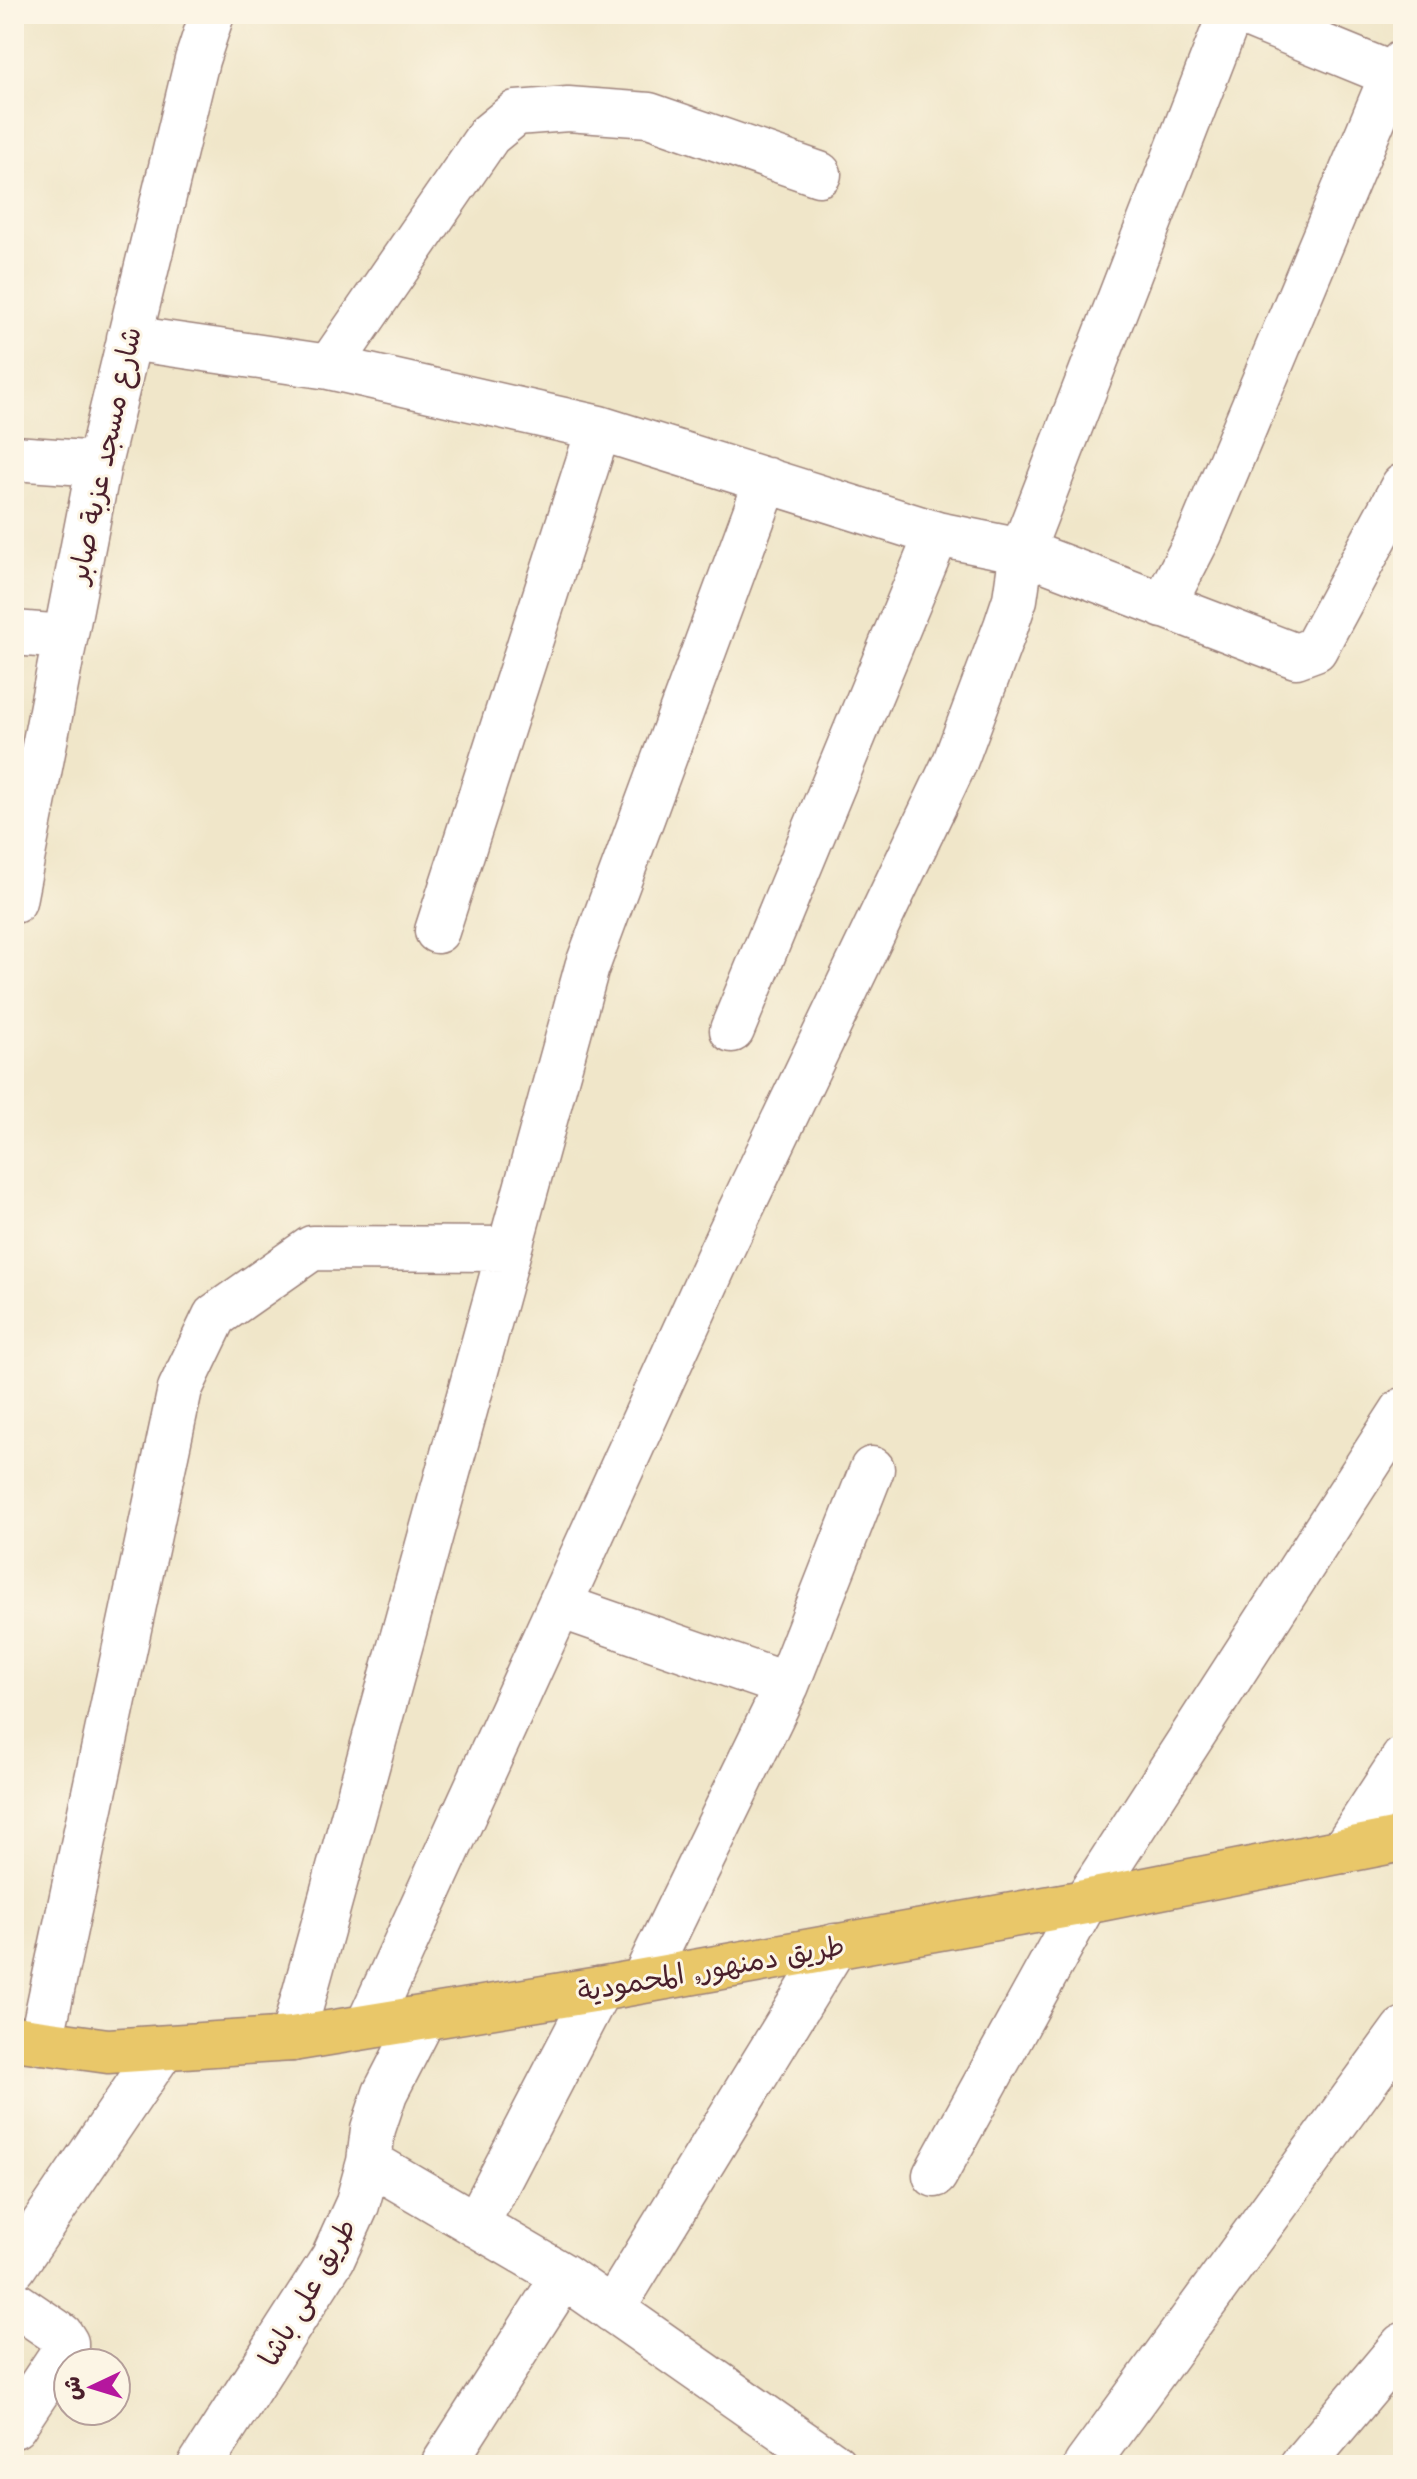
<svg xmlns="http://www.w3.org/2000/svg" width="1417" height="2479" viewBox="0 0 1417 2479" font-family="Mali,'Playpen Sans Arabic',sans-serif">
<rect width="100%" height="100%" fill="#fcf5e5"/>
<filter id="ink" filterUnits="userSpaceOnUse"><feTurbulence type="fractalNoise" baseFrequency=".0125" numOctaves="2"/><feDisplacementMap in="SourceGraphic" scale="16" xChannelSelector="R" yChannelSelector="G"/><feConvolveMatrix kernelMatrix="1 2 1 2 8 2 1 2 1" color-interpolation-filters="sRGB"/></filter>
<filter id="wash" filterUnits="userSpaceOnUse"><feTurbulence type="fractalNoise" baseFrequency=".006" numOctaves="4" result="noise"/><feDisplacementMap in="SourceGraphic" scale="32" xChannelSelector="R" yChannelSelector="G"/><feGaussianBlur stdDeviation="1.8" result="paint"/><feColorMatrix in="noise" values="0 0 0 0 0 0 0 0 0 0 0 0 0 0 0 0 0 1.4 0 .05"/><feComposite in="paint" operator="in"/></filter>
<g filter="url(#wash)">
<rect width="100%" height="100%" fill="#f0e6c9"/>
</g>
<g filter="url(#ink)">
<g fill="none" stroke-linecap="round" stroke-linejoin="round">
<defs>
<path id="minor" d="M1244,14L1403,79
M129,338L329,367L599,428L937,534L1022,551L1296,656L1315,649L1403,486
M329,367L489,135L516,113L568,109L649,115L819,174
M14,458L99,464
M1163,606L1200,534L1392,75L1403,62
M14,633L65,637
M14,901L99,464L197,60L212,14
M437,931L599,428
M732,1030L937,534
M560,1606L787,1685
M1343,1851L1403,1759
M644,1979L787,1685L872,1469
M368,2025L721,1251L955,762L1006,626L1015,599L1022,551L1230,14
M292,2039L587,967L767,480
M41,2042L180,1389L215,1316L312,1248L509,1249
M369,2162L564,2276L834,2465
M935,2175L1085,1902L1403,1410
M476,2225L599,1989
M14,2267L163,2048
M14,2303L61,2335L66,2343V2348L14,2426
M612,2310L835,1946
M200,2465L333,2258L357,2205L369,2162L373,2129L385,2093L423,2019
M443,2465L564,2276
M1086,2465L1403,2030
M1302,2465L1403,2345"/>
<path id="major" d="M14,2038L108,2051L292,2039L599,1989L1085,1902L1403,1839"/>
</defs>
<use href="#minor" stroke="#9d827a" stroke-width="47"/>
<use href="#major" stroke="#9d827a" stroke-width="47"/>
<use href="#minor" stroke="#fff" stroke-width="44"/>
<use href="#major" stroke="#e9c769" stroke-width="44"/>
</g>
</g>
<g text-anchor="middle" stroke-width="6" stroke-linejoin="round" paint-order="stroke">
<g font-size="28" fill="#4a1f2b" stroke="#fcf5e5">
<text transform="translate(104 455) rotate(-78)" y="10">شارع مسجد عزبة صابر</text>
<text transform="translate(711 1968) rotate(-10)" y="10">طريق دمنهور, المحمودية</text>
<text transform="translate(307 2292) rotate(-60)" y="10">طريق على باشا</text>
</g>
</g>
<rect width="1417" height="2479" fill="none" stroke="#fcf5e5" stroke-width="48"/>
<g transform="translate(92 2387) rotate(266)"><circle r="38" fill="#fcf5e5" stroke="#b59f9b" stroke-width="2"/>
<path d="M0-6L14 30L0 20L-14 30Z" fill="#b5179e"/>
<text y="-12" font-size="22" font-weight="bold" text-anchor="middle" fill="#4a1f2b">ش</text>
</g>
</svg>
